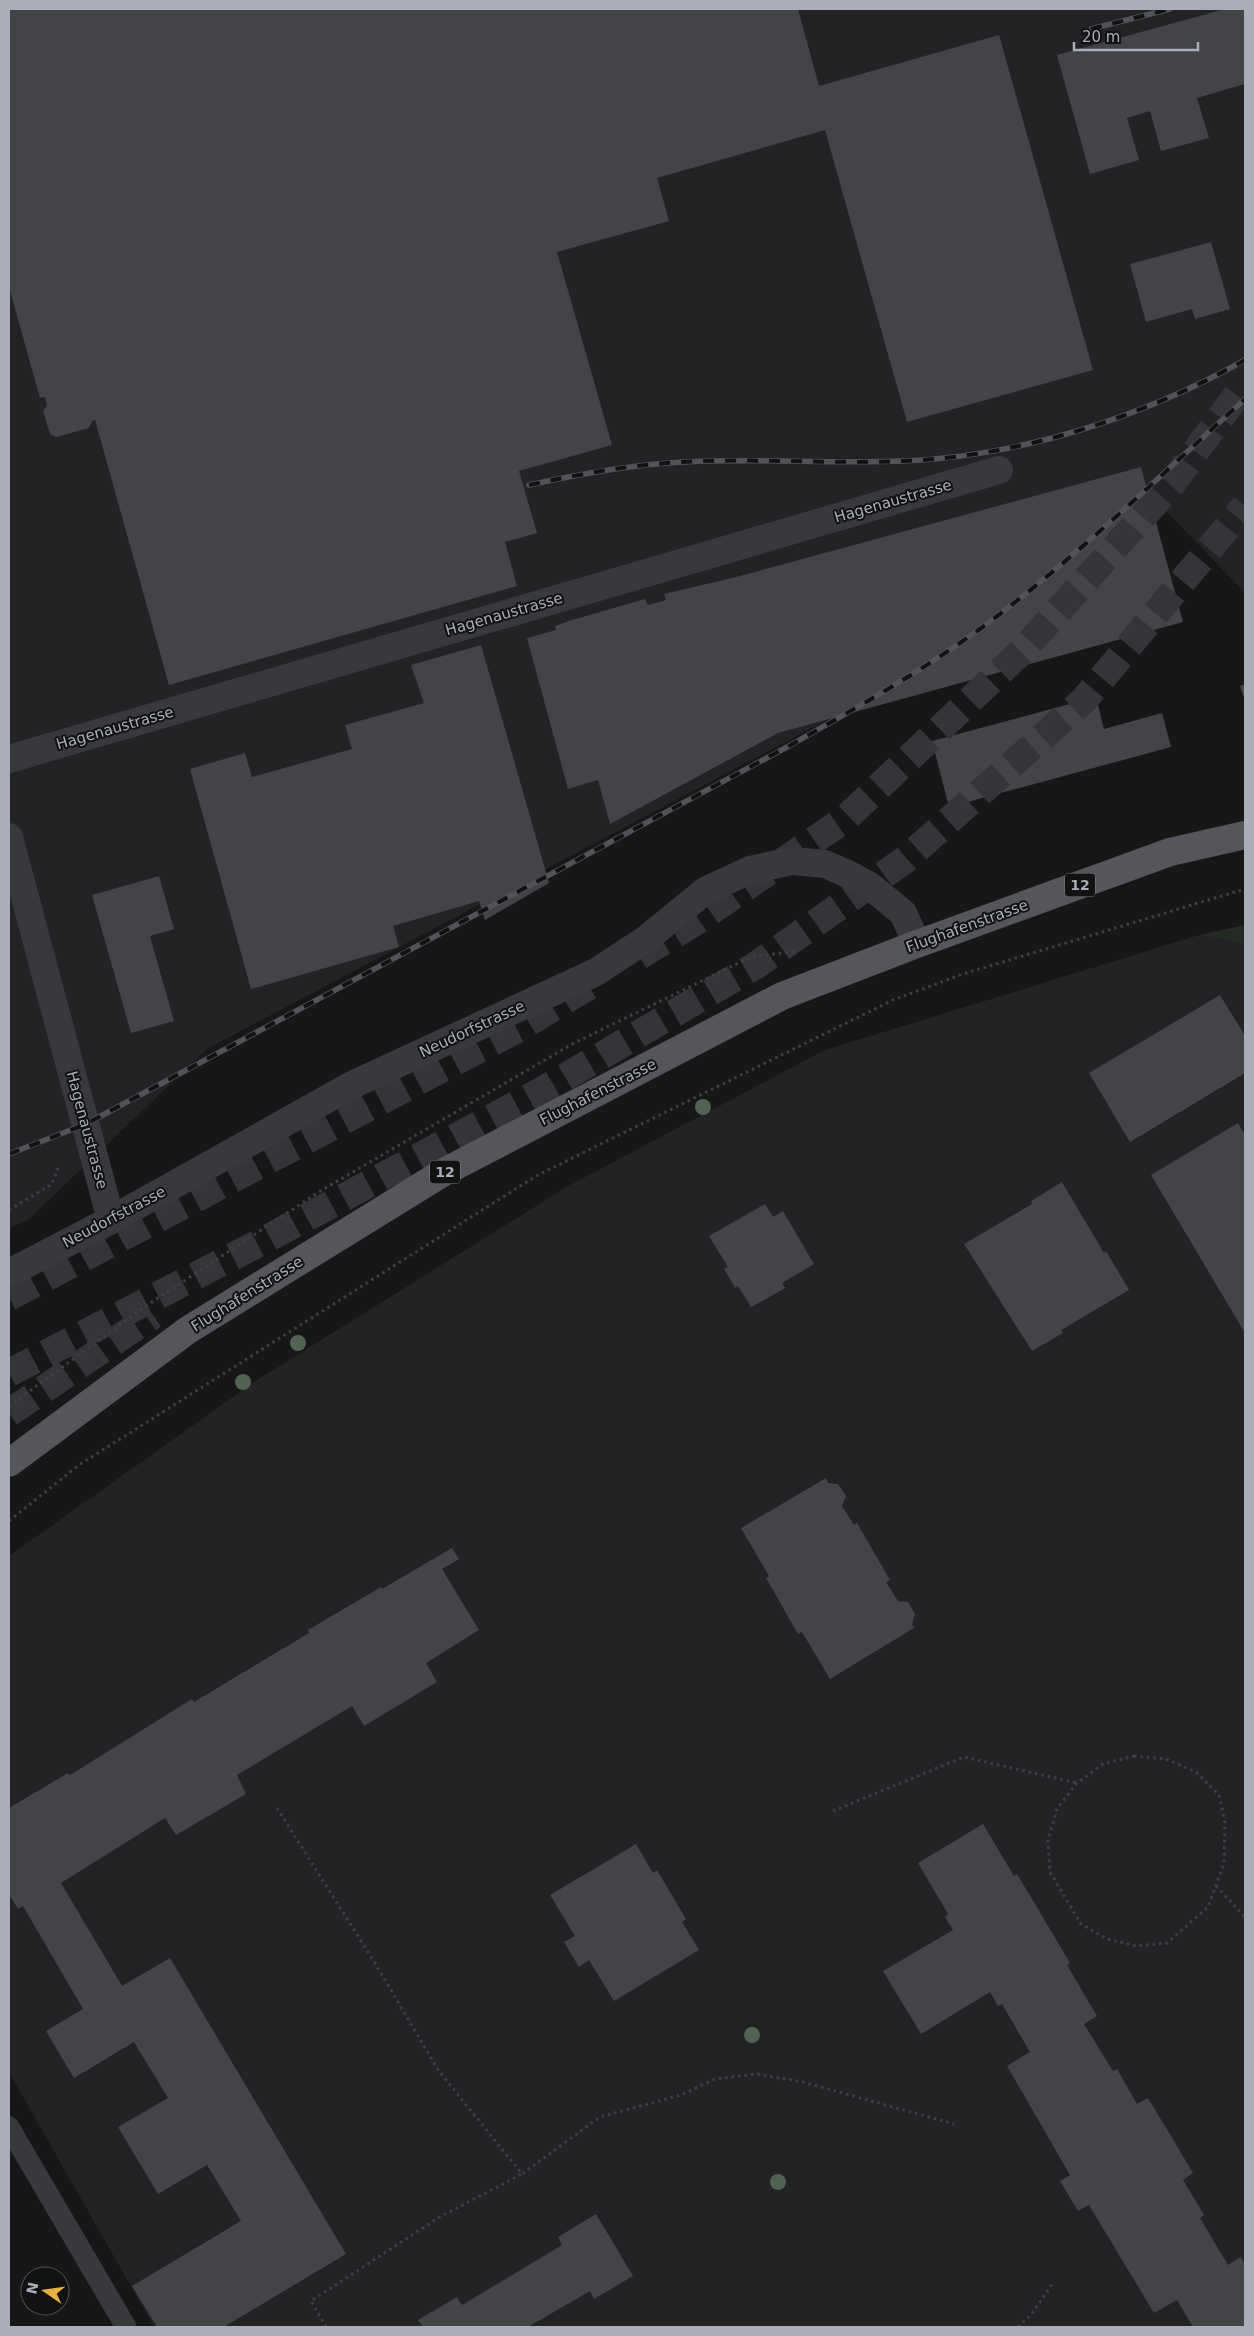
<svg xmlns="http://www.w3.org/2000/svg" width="1254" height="2336" viewBox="0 0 1254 2336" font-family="'DejaVu Sans',sans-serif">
<rect width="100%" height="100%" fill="#171718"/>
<path fill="#232325" d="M9,9H1245V593L1167,512L1089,581L207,1049L29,1219L9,1229Z
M1199,935L1245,944V2327H154L9,2072V1556L254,1382L568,1186L825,1050Z"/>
<path fill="#232b24" d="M1245,925V944L1199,935Z"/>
<path fill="#434448" d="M9,9H798L819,86L999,35L1093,370L907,422L825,130L657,178L669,221L557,252L612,445L519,471L537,533L505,542L517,586L169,685L95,420L92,421L89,428L56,437L50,434L43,411L47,406L45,397L40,398L9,287Z
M1225,9H1245V84L1197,98L1209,138L1161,151L1150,111L1134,116L1127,118L1139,160L1090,174L1057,55Z
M1211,242L1230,309L1195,319L1192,309L1146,322L1130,264Z
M1141,467L1183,622L778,733L610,824L598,780L568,789L527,638L556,630L555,626L572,620L645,599L648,605L666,600L664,594L736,577Z
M481,645L549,883L485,920L479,901L393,926L399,947L251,989L190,769L245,753L252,777L352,749L345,725L424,703L411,665Z
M1245,684V701L1240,686Z
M1096,697L1104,729L1162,713L1171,747L949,807L932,741Z
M159,876L174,929L150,936L174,1021L131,1033L92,895Z
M1220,995L1245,1036V1073L1130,1142L1089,1073Z
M1238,1123L1245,1135V1333L1151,1175Z
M1062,1182L1104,1253L1106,1251L1129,1290L1061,1330L1063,1333L1032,1351L964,1244L1032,1204L1031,1201Z
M765,1204L773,1217L783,1211L814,1264L782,1283L785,1288L775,1294L751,1307L738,1286L735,1288L733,1284L724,1269L728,1267L709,1236Z
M826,1478L828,1483L838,1484L846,1496L842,1506L854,1525L857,1523L890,1580L886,1582L898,1601L908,1602L915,1614L912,1624L914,1628L830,1679L802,1632L798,1634L766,1578L769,1576L741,1528Z
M452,1548L459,1559L442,1569L479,1630L426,1663L437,1682L364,1726L352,1706L237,1775L246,1794L176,1835L165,1818L61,1883L122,1986L170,1958L346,2254L224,2327H157L132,2286L241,2221L207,2165L158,2194L118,2127L168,2098L134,2042L74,2078L46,2031L83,2009L23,1906L18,1909L9,1894V1808L68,1773L70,1775L192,1699L194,1702L309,1633L308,1630L381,1587L382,1589Z
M983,1824L1014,1876L1017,1874L1044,1919L1070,1963L1067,1965L1097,2016L1084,2024L1113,2071L1117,2069L1137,2104L1148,2098L1171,2136L1193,2173L1183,2180L1204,2215L1200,2218L1228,2265L1241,2257L1245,2265V2327H1193L1177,2300L1154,2313L1089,2205L1078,2211L1060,2181L1070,2175L1007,2066L1030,2052L1002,2004L998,2006L990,1992L921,2034L883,1971L953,1930L945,1917L948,1914L918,1863Z
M636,1844L653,1873L657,1870L686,1919L682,1922L699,1950L614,2001L589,1960L579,1967L564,1942L575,1936L550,1895Z
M596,2214L633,2276L594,2299L590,2291L528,2327H423L418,2320L457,2297L462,2305L562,2245L558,2237Z"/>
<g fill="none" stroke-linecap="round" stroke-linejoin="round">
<path stroke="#343538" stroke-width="28" stroke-dasharray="28 14" stroke-linecap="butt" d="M639,956L692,924L845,819L1023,650L1171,485L1245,384
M9,1297L519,1028L589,986
M9,1373L259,1243L536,1094L755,966L906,859L1084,700L1245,506
M9,1413L153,1315"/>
<path stroke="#3e4044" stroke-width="3" stroke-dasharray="2.5 4" stroke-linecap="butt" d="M9,1210L52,1184L59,1164
M9,1406L146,1306L322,1190L574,1043L751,957L796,951
M9,1521L79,1465L536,1176L893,1000L963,974L1245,889
M1134,1756L1166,1759L1196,1772L1219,1795L1225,1823L1224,1863L1208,1907L1167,1943L1137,1946L1107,1939L1081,1924L1050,1872L1048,1840L1057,1809L1077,1783L1103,1764Z
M277,1808L375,1963L438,2070L522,2174L600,2117L681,2095L715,2079L757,2074L803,2082L954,2124
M833,1811L964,1757L1077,1783
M1216,1886L1245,1917
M326,2327L311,2301L438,2218L522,2174
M1018,2327L1031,2315L1053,2283"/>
<path stroke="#38393d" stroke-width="21" d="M9,2127L126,2327"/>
<path stroke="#38393d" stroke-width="28" d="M9,759L999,470
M9,837L111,1220"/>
<path stroke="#38393d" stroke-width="28" d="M9,1273L111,1220L352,1085L596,972L645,940L705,891L750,870L792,861L825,864L850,875L870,886L903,913L917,944"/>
<path stroke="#54565c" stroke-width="28" d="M9,1463L188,1330L444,1172L782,996L917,944L1170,852L1245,835"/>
<defs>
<path id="rail" d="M1091,29L1170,9
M529,485C579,474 630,465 682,462C756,458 830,464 904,461C1022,456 1143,417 1245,360
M9,1154L86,1124L789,746C858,707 928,668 992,620C1081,553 1162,474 1245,399"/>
</defs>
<use href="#rail" stroke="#515358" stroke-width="5.5"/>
<use href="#rail" stroke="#121213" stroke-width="4" stroke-dasharray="11" stroke-linecap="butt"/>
</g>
<g fill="#516353">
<circle cx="703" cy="1107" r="8"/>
<circle cx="298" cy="1343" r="8"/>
<circle cx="243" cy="1382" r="8"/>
<circle cx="752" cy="2035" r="8"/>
<circle cx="778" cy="2182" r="8"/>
</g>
<g text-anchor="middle" stroke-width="4" stroke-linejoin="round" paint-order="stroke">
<g fill="#121213" stroke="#7c7f86" stroke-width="1">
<rect x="1065" y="873.5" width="30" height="23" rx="4"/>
<rect x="430" y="1160.5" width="30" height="23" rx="4"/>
</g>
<g font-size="14" font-weight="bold" fill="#a9aeb8">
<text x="1080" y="890">12</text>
<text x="445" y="1177">12</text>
</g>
<g font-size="15" fill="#a9aeb8" stroke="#121213">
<text transform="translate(893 501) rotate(-16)" y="5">Hagenaustrasse</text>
<text transform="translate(504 614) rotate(-16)" y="5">Hagenaustrasse</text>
<text transform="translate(115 728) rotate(-16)" y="5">Hagenaustrasse</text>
<text transform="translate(967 926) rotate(-20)" y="5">Flughafenstrasse</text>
<text transform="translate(472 1029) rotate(-25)" y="5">Neudorfstrasse</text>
<text transform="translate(598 1092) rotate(-27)" y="5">Flughafenstrasse</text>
<text transform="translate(87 1130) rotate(75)" y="5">Hagenaustrasse</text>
<text transform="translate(114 1217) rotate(-28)" y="5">Neudorfstrasse</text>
<text transform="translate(247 1294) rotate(-32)" y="5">Flughafenstrasse</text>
</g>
</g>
<rect width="1254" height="2336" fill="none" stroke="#a9aeb8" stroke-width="20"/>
<g transform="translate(45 2291) rotate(283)"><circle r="24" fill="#121213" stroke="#4e5055"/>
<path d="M0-4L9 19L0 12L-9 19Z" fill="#e8b23f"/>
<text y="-8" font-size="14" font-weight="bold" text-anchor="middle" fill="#a9aeb8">N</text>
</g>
<path d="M1074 42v8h124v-8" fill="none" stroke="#a9aeb8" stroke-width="2.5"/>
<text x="1082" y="42" font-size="15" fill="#a9aeb8" stroke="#121213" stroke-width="4" paint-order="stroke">20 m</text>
</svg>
